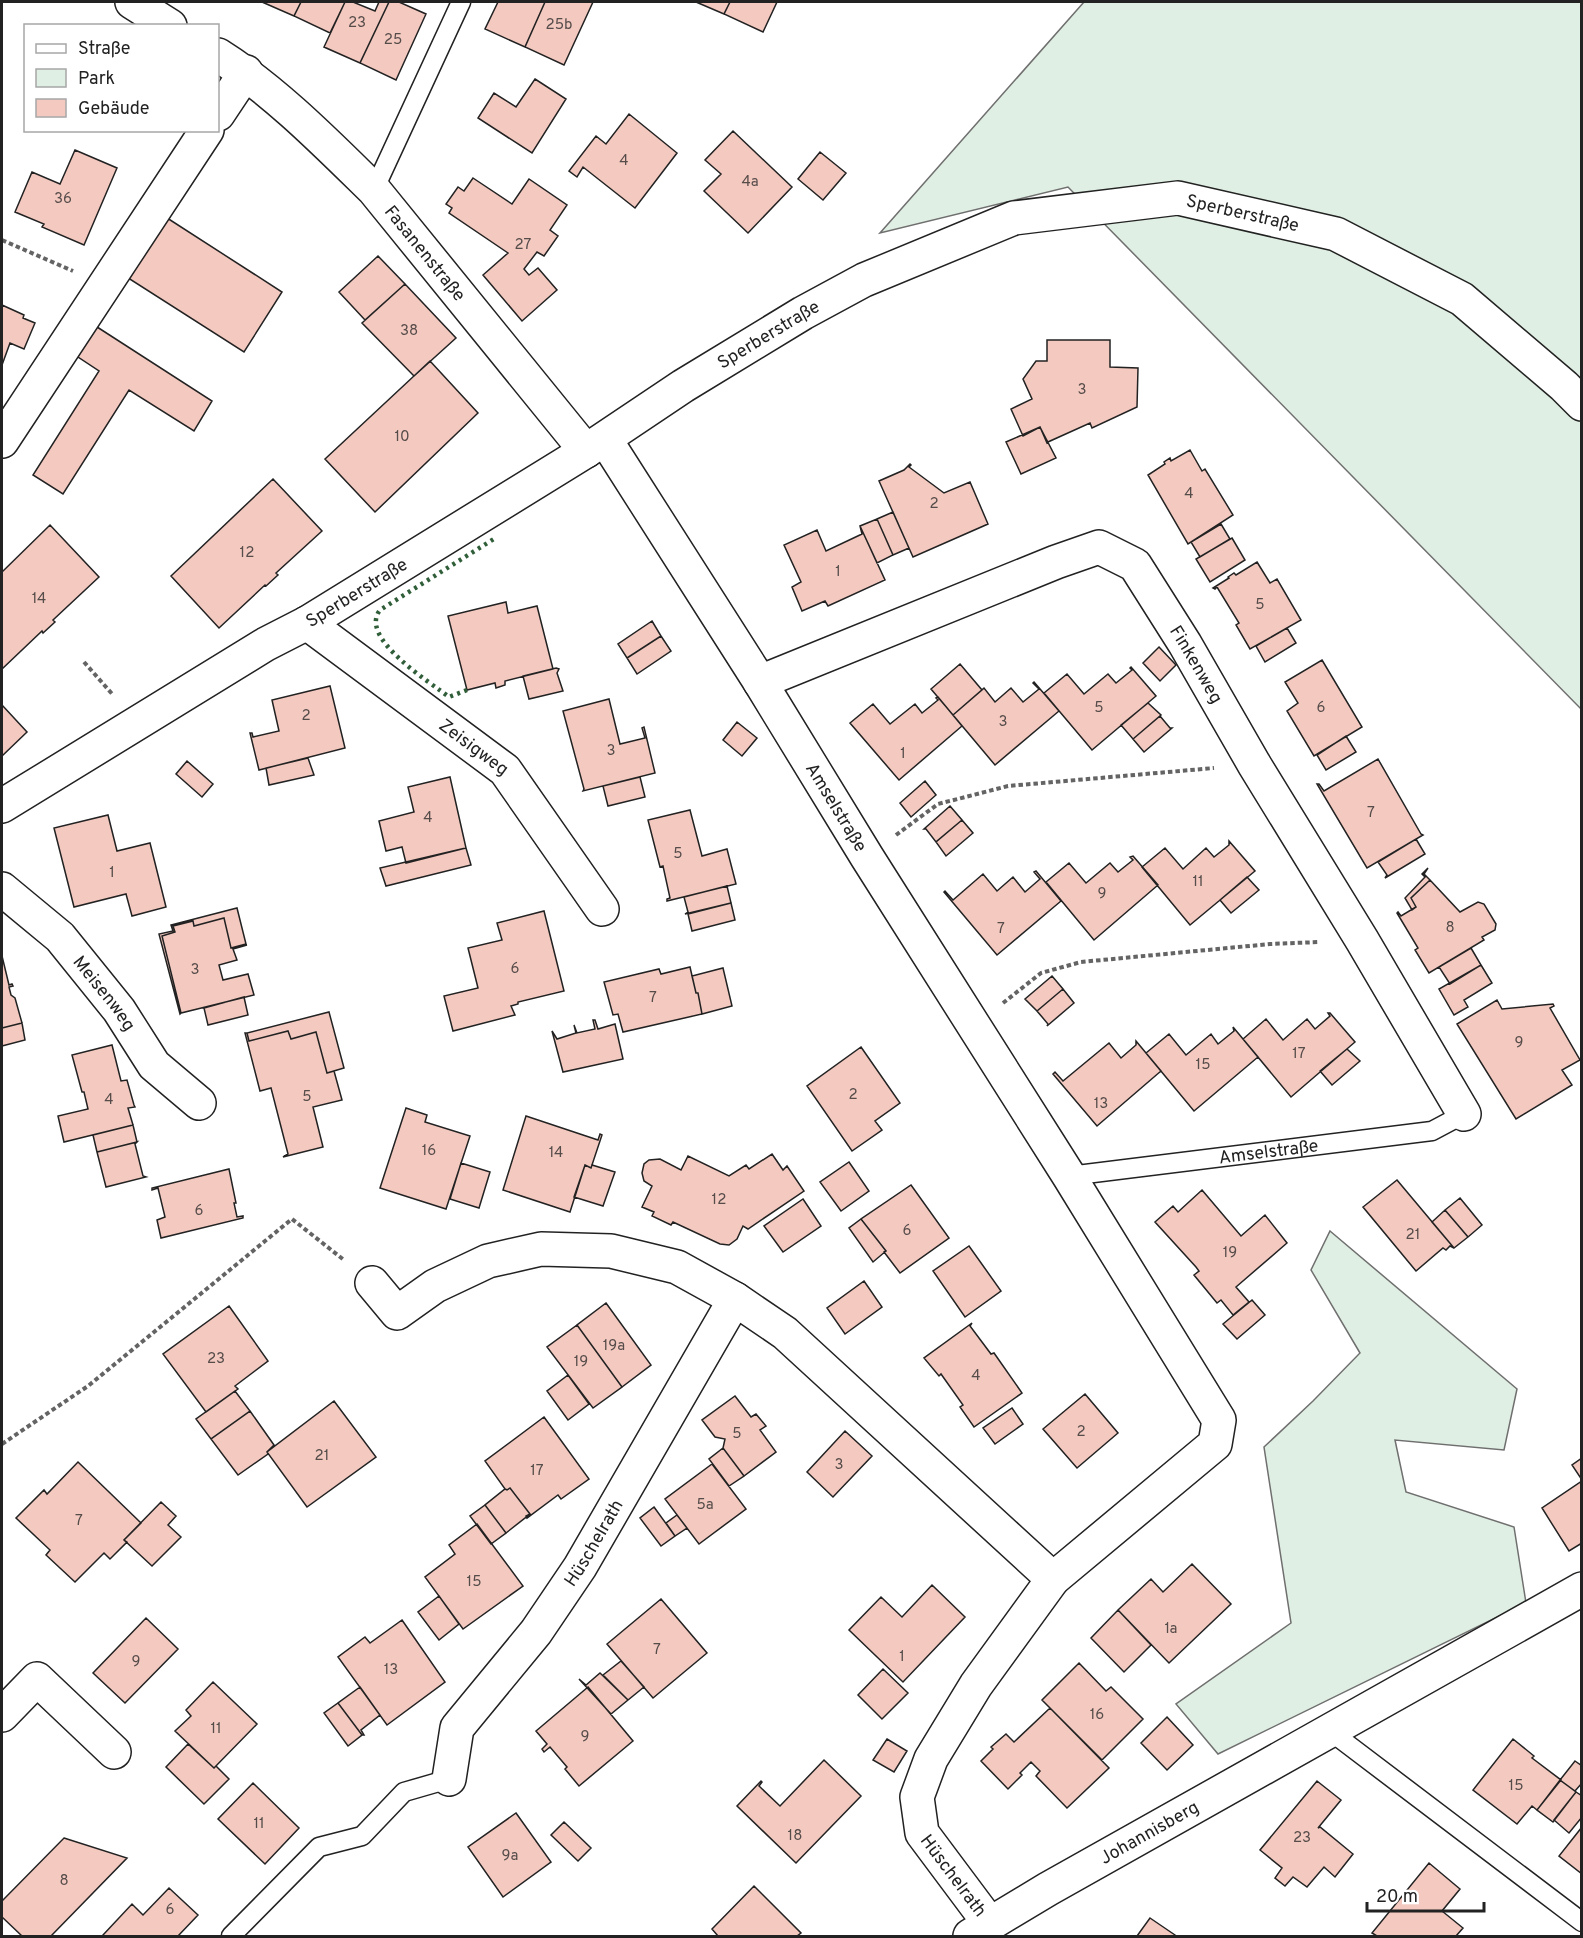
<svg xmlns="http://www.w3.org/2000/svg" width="1583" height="1938" viewBox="0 0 1583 1938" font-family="Overpass,sans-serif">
<rect width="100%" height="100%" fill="#fff"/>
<path fill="#e0efe3" stroke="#6f6f6f" stroke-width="1.5" d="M1084,2H1581V709L1068,187L880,233Z
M1330,1231L1517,1389L1504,1450L1395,1440L1406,1492L1514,1527L1526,1603L1218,1754L1176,1704L1291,1623L1264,1447L1313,1401L1360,1353L1311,1270Z"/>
<path fill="#f3c9c0" stroke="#222" stroke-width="1.5" d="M262,2H301L294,16Z
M301,2H345L330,33L294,16Z
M345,2H353L375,11L379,2H389L360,63L324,47Z
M389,2H399L426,14L396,80L360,63Z
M498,2H545L525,47L485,29Z
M545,2H593L564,65L525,47Z
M696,2H730L724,14Z
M730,2H777L763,32L724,14Z
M535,79L566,99L532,153L478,118L494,93L516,107Z
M629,114L677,153L635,208L583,167L577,177L569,171L596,136L606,144Z
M733,131L792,187L748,233L704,191L721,174L705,160Z
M75,150L117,168L84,245L42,227L44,224L15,212L32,172L60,184Z
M820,152L846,173L823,200L798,179Z
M473,178L512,204L529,179L567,205L550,230L558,236L544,256L537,252L524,269L529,275L538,268L557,290L522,321L483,275L508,253L449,213L452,208L446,204L458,187L464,191Z
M164,216L282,292L244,352L125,276Z
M378,256L405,284L365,320L339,292Z
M405,284L456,338L414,376L362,323Z
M2,305L24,315L23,318L35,323L24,349L10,343L2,365Z
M94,325L212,401L194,431L129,390L63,494L33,475L99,371L75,355Z
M1047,340H1110V367L1138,368L1137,407L1092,428L1090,423L1048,442L1047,443L1040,427L1023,436L1011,409L1032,399L1023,379L1036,361H1047Z
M430,361L478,413L375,512L325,459Z
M1040,427L1056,458L1021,474L1006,442Z
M1190,450L1202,471L1205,469L1233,515L1188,544L1148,475L1165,464L1164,462L1170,458L1171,461Z
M910,464L911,465L909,467L944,493L970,482L988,524L913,557L879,481L904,470Z
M273,479L322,531L276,573L278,575L266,586L265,585L219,628L171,576Z
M893,512L909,548L893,555L877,519Z
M877,519L893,555L877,563L860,526Z
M1221,524L1230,539L1200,557L1191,542Z
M50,525L99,577L53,620L55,622L43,633L42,631L2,669V572Z
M860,526L885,580L828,606L825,601L802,611L792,587L801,582L784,545L817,530L826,551L862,534Z
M1232,538L1245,560L1210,582L1196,559Z
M1257,562L1270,583L1277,579L1301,620L1250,649L1236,625L1239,623L1217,587L1215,589L1213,588L1229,578L1228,577L1234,573L1236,575Z
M506,602L508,613L537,606L553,669L505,681V685L496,688L495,683L467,690L448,616Z
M652,621L661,636L627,658L618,644Z
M1287,628L1296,643L1265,662L1256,646Z
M661,636L671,651L637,674L627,658Z
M1159,647L1176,665L1160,681L1143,663Z
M1322,660L1362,727L1314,756L1287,711L1298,703L1285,682Z
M960,664L982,690L953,715L931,689Z
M1131,667L1156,696L1092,750L1044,693L1067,674L1084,694L1108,674L1116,683L1132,670L1130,668Z
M556,668L559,669L557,673L563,691L529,699L523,676Z
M1034,682L1059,711L995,765L953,715L984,688L995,702L1011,688L1023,702L1039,689L1033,683Z
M330,686L345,748L259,770L250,733H252L253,737L279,731L272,700Z
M938,697L962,726L899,780L850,723L873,704L890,724L915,704L922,713L938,700L936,698Z
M609,699L620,744L645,738L642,728L644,727L655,773L583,791L584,789L563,711Z
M1148,703L1161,715L1133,739L1121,725Z
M2,705L27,732L2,756Z
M1160,716L1170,728H1172L1144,752L1133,739Z
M737,722L757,738L742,756L723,740Z
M1346,736L1356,752L1326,770L1317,755Z
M308,758L314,775L269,785L266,768Z
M1378,759L1421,834L1423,835L1367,868L1317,784H1319L1324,791Z
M187,761L213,784L202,797L176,774Z
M450,777L466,848L406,863L402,847L386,851L379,821L414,812L408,787Z
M640,777L645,797L608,806L603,786Z
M925,781L936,795L911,817L900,803Z
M950,806L962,820L936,842L926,829H924Z
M690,810L702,856L727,849L736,884L667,901V899L670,898L663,866L660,867L648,820Z
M108,815L117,851L150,843L166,907L132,916L126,894L74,907L54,828Z
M962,820L973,833L946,856L936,842Z
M1416,839L1425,854L1385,878L1387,875L1378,862Z
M1229,841L1255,871L1190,925L1142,867L1165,848L1183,869L1206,848L1214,857L1229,845Z
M466,848L471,865L386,886L380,868Z
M1133,856L1158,885L1094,940L1046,882L1069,863L1086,883L1110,863L1118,872L1133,860L1130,857Z
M1428,868L1424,874L1430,880L1411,898L1416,907L1412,910L1405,898L1425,877L1422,874Z
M1036,871L1061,901L997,955L944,892L945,891L953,900L983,874L997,891L1013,877L1025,892L1040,879L1034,872Z
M1247,877L1259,890L1231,913L1220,900Z
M1430,880L1460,912L1478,902L1484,904L1496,924L1495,930L1482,937L1484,940L1429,973L1415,950L1418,948L1397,913L1398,912L1401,916L1416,907L1411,898Z
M727,886L731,903L685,914L688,912L684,897Z
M731,903L735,920L692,931L688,914Z
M237,908L246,944L231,948L224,918L194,926L193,921L173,926L175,932L162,936L181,1013L180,1014L159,934L173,931L171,925Z
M544,911L564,991L518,1002V1004L511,1006L515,1015L453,1031L444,996L478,988L468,948L502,940L497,923Z
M224,918L231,948L247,945L233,949L237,960L219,965L223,980L248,974L254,995L181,1013L162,936L175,932L173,926L193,921L194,926Z
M1471,948L1481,965L1450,984L1439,967Z
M2,956L9,985L12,984L13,986L9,987L11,995L15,998L22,1023L2,1028Z
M1481,965L1492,983L1464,1000L1468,1007L1454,1015L1439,989Z
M690,967L696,993H698L702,1014L623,1032L618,1014L613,1015L604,982L659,969L661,974Z
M723,968L732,1006L702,1014L698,993H696L692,976Z
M1052,976L1063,989L1037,1011L1025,999Z
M1063,989L1074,1003L1047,1026L1048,1024L1037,1011Z
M244,997L248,1015L208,1025L204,1008Z
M1497,1000L1502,1009L1553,1004L1554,1006L1550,1008L1580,1060L1562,1070L1572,1085L1516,1119L1457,1024Z
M329,1012L344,1068L327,1073L316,1032L291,1039L288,1031L249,1041L247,1033Z
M1328,1013H1330L1355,1042L1291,1097L1243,1039L1266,1019L1283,1040L1307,1019L1315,1029L1330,1016Z
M593,1020H595L598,1029L615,1024L623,1059L563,1072L552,1031L557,1039L576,1033L574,1025L577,1033L595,1029Z
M22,1023L25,1040L2,1046V1028Z
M1233,1027L1258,1057L1194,1111L1146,1053L1169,1034L1186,1055L1211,1034L1218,1044L1234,1031Z
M288,1031L291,1039L316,1032L327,1073L334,1071L342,1100L313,1107L323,1147L283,1157L288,1154L271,1088L260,1091L245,1033H247L249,1041Z
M1136,1041L1161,1071L1097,1126L1053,1074L1055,1072L1063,1081L1109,1043L1121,1058L1136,1045Z
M112,1045L121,1081L127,1080L134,1105L135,1107L128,1108L133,1125L64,1142L58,1116L88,1109L84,1092H82L72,1055Z
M861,1047L900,1103L875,1121L882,1130L852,1151L807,1086Z
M1347,1049L1360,1061L1332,1085L1320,1071Z
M406,1108L427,1115L425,1122L470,1136L446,1209L380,1188Z
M526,1116L598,1140L600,1134L602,1135L591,1168L585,1165L570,1212L503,1190Z
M133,1125L137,1142L97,1152L93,1135Z
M137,1142L135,1144L143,1176L146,1177L106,1187L97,1152Z
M772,1154L783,1170L787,1166L804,1191L748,1229L743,1226L737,1239L729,1245L720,1244L673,1222L671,1225L652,1216L654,1212L642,1207L652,1186L644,1181L642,1173L644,1164L649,1160L660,1159L681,1170L688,1156L729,1176L746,1165L749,1169Z
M849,1162L869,1191L841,1211L820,1182Z
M461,1163L490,1172L479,1208L450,1199Z
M585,1165L591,1168L592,1165L615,1172L603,1206L574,1197Z
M229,1169L236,1203H234L237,1217L243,1216V1218L161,1238L157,1220L165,1217L158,1188L152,1190V1188Z
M1397,1180L1454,1248L1450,1246L1446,1250L1443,1248L1416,1271L1363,1207Z
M911,1185L949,1238L900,1273L884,1252L886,1251L861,1219Z
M1202,1190L1241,1236L1265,1215L1287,1243L1236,1287L1249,1302L1233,1315L1221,1300L1217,1303L1194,1275L1199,1271L1196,1267L1155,1222L1173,1206L1178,1212Z
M1460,1198L1482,1225L1468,1237L1445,1210Z
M803,1199L821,1226L783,1252L764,1226Z
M1445,1210L1468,1237L1454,1248L1432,1222Z
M861,1219L886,1251L873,1262L849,1228Z
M969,1246L1001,1291L965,1317L933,1271Z
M864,1281L882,1307L845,1334L827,1308Z
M1252,1300L1265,1315L1237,1339L1223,1324Z
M606,1303L651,1365L622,1387L577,1325Z
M229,1306L268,1361L235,1386L238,1389L206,1412L163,1354Z
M972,1323L970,1326L991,1354L994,1353L1022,1393L974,1427L960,1407L963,1405L941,1374L939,1376L924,1358Z
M577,1325L622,1387L593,1408L547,1347Z
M568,1375L589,1404L568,1420L547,1391Z
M235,1391L250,1411L211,1439L196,1419Z
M1085,1394L1118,1433L1077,1468L1043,1429Z
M735,1396L751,1417L756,1414L766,1426L760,1430L776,1452L744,1476L723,1448L725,1439L715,1437L702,1420Z
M334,1401L376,1457L307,1507L267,1452Z
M1012,1408L1023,1424L995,1444L983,1428Z
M250,1411L274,1445L267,1452L268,1454L238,1475L211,1439Z
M544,1417L589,1479L561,1499L558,1495L527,1518L526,1516L530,1514L510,1488L507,1490L505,1489L485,1461Z
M845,1431L872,1456L833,1497L807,1472Z
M723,1448L744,1476L729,1486L709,1459Z
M1582,1458V1480L1572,1465Z
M78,1462L141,1523L124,1540L127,1542L110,1559L104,1553L75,1582L46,1555L50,1550L16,1518L44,1490L47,1494Z
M712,1464L746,1509L699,1544L665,1499Z
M1582,1481V1543L1569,1551L1542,1508Z
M510,1488L530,1514L506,1533L485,1505L505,1489L507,1490Z
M161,1502L176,1516L168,1525L181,1537L152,1566L124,1540Z
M485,1505L506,1533L491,1544L470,1516Z
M654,1507L675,1536L661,1546L640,1518Z
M677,1515L687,1528L675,1536L666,1523Z
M477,1524L523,1586L463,1629L425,1577L455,1554L449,1545Z
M1192,1564L1231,1604L1169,1663L1118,1610L1151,1579L1163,1592Z
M932,1585L965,1617L903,1682L849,1630L881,1597L902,1617Z
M439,1596L459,1624L439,1640L418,1612Z
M661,1599L707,1653L653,1698L607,1644Z
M1118,1610L1151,1645L1124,1672L1091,1638Z
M146,1618L178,1649L125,1703L93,1673Z
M402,1620L445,1682L387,1725L338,1657L365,1637L370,1643Z
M621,1661L644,1687L628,1700L603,1675Z
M1079,1663L1106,1691L1111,1687L1143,1719L1102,1760L1042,1700Z
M883,1669L908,1693L882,1719L858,1695Z
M600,1673L628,1700L611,1714L579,1679L586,1685Z
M213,1682L257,1724L214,1768L175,1731L191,1716L186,1710Z
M360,1687L380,1715L361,1730L364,1735H362L338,1703Z
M588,1687L633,1741L579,1786L565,1769L567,1767L550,1747L544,1752L542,1749L547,1744L536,1731Z
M338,1703L362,1735L348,1746L324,1713Z
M1050,1708L1109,1768L1067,1808L1036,1776L1040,1771L1031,1762L1020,1773L1022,1775L1008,1789L981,1761L993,1749L991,1747L1006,1734L1014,1742Z
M1167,1717L1193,1745L1167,1770L1141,1743Z
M887,1739L907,1751L894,1772L873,1760Z
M1513,1739L1534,1756L1532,1758L1561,1780L1537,1810L1532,1806L1517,1824L1473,1790Z
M188,1744L214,1768L216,1766L229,1779L204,1804L166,1767Z
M824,1760L861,1796L796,1863L737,1806L761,1781L762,1782L759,1786L780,1806Z
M1575,1761L1582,1766V1783L1575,1791L1560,1780Z
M1560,1780L1576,1792L1553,1822L1537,1810Z
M1317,1781L1341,1800L1318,1828L1320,1827L1353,1854L1335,1877L1324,1867L1307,1887L1293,1877L1285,1886L1275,1878L1282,1868L1260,1850Z
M253,1783L299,1828L265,1864L218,1819Z
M1576,1792L1582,1796V1817L1569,1833L1554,1820Z
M516,1813L551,1862L503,1897L468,1847Z
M564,1822L591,1848L578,1861L551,1835Z
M1582,1827V1874L1559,1856Z
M64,1838L127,1858L51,1936H22L2,1917V1901Z
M1429,1863L1460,1889L1442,1911L1463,1928L1456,1936H1377L1372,1933Z
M754,1886L801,1933L797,1936H718L712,1929Z
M169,1888L198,1915L178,1936H105L103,1935L132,1904L143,1915Z
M1150,1918L1175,1935L1174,1936H1137Z"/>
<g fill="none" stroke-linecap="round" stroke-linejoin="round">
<defs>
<g id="lane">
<path d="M374,190L461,2"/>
<path id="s1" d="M1069,1176L1432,1131L1464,1114"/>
<path d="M1330,1731L1582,1922"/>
<path d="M231,1936L319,1847L362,1836L404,1792L449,1779"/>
</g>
<g id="street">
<path d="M132,2L170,26"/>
<path id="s2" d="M218,55C274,90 327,144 374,190L586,451"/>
<path d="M218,114L246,72"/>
<path id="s3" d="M605,439L760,682L867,857L1069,1176L1219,1420L1215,1444L1053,1579L976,1685L931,1759L917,1797L922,1833L990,1924"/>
<path d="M2,441L207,130"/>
<path id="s4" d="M307,623L505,770L602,909"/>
<path id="s5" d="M760,682L1056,562L1099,547L1135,565L1185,644L1254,764L1362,940L1464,1114"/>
<path id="s6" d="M2,889L60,937L119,1010L154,1065L199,1103"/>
<path d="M372,1283L397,1313L435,1286L488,1261L541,1249L611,1251L677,1267L735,1299L785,1333L1053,1579"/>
<path d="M2,1715L37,1679L114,1752"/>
<path id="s7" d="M449,1779L457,1728L536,1632L580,1567L735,1299"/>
<path id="s8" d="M970,1936L1048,1889L1582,1589"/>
</g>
<g id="secondary">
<path id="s9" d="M2,806L266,644L307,623L586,451L683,386L803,313L864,280L1014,218L1178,198L1336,234L1462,299L1564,386L1582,404"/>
</g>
</defs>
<use href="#lane" stroke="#222" stroke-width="21"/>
<use href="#street" stroke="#222" stroke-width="36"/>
<use href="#secondary" stroke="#222" stroke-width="36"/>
<path stroke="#646464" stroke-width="4" stroke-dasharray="4.5 3" stroke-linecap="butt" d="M2,240L73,271
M84,662L113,695
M896,835L938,804L1008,786L1214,768
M1003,1003L1041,973L1081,962L1270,944L1319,942
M2,1444L88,1386L292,1219L344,1260"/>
<use href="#lane" stroke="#fff" stroke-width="18"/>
<use href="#street" stroke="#fff" stroke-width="33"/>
<use href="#secondary" stroke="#fff" stroke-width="33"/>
<path stroke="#2f5e38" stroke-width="4.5" stroke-dasharray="3 4.5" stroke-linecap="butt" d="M467,690L449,697C430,682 358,638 380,610L497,537"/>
</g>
<g text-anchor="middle" stroke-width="4.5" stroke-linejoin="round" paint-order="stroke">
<g font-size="15" fill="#564c4a">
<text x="357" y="27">23</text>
<text x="559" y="29">25b</text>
<text x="393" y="44">25</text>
<text x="624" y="165">4</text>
<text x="750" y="186">4a</text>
<text x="63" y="203">36</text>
<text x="523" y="249">27</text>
<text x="409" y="335">38</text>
<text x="1082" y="394">3</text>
<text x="402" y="441">10</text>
<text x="1189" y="498">4</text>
<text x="934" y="508">2</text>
<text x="247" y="557">12</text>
<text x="838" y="576">1</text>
<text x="39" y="603">14</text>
<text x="1260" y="609">5</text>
<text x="1099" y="712">5</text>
<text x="1321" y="712">6</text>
<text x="306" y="720">2</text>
<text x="1003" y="726">3</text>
<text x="611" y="755">3</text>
<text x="903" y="758">1</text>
<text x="1371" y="817">7</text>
<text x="428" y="822">4</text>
<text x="678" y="858">5</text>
<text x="112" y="877">1</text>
<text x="1198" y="886">11</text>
<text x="1102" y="898">9</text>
<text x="1450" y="932">8</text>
<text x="1001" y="933">7</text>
<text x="515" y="973">6</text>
<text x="195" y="974">3</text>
<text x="653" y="1002">7</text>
<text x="1519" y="1047">9</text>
<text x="1299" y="1058">17</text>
<text x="1203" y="1069">15</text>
<text x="853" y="1099">2</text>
<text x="307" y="1101">5</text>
<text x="109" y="1104">4</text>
<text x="1101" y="1108">13</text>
<text x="429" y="1155">16</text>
<text x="556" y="1157">14</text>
<text x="719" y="1204">12</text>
<text x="199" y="1215">6</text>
<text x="907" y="1235">6</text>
<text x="1413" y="1239">21</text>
<text x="1230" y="1257">19</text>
<text x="614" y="1350">19a</text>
<text x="216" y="1363">23</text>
<text x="581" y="1366">19</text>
<text x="976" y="1380">4</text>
<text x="1081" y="1436">2</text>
<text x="737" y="1438">5</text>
<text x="322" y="1460">21</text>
<text x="839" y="1469">3</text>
<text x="537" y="1475">17</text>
<text x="705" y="1509">5a</text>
<text x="79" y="1525">7</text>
<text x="474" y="1586">15</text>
<text x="1171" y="1633">1a</text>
<text x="657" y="1654">7</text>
<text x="902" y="1661">1</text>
<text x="136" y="1666">9</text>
<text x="391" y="1674">13</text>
<text x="1097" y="1719">16</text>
<text x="216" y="1733">11</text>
<text x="585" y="1741">9</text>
<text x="1516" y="1790">15</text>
<text x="259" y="1828">11</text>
<text x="795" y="1840">18</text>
<text x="1302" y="1842">23</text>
<text x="510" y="1860">9a</text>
<text x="64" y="1885">8</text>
<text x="170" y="1914">6</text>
</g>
<g font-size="18" fill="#222" stroke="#fff">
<text dy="6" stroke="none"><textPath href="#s9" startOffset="1404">Sperberstraße</textPath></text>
<text dy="6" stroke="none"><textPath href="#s2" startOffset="288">Fasanenstraße</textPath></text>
<text dy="6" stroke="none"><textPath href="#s9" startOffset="900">Sperberstraße</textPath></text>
<text dy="6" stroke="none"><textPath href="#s9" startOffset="414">Sperberstraße</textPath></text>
<text dy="6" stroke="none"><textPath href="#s5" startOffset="522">Finkenweg</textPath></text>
<text dy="6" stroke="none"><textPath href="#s4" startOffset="208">Zeisigweg</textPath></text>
<text dy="6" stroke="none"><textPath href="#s3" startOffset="435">Amselstraße</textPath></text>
<text dy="6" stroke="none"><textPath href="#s6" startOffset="147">Meisenweg</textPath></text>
<text dy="6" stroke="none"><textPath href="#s1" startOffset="201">Amselstraße</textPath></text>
<text dy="6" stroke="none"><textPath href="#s7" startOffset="282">Hüschelrath</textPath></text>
<text dy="6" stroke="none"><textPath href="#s8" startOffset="207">Johannisberg</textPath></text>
<text dy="6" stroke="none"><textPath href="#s3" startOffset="1740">Hüschelrath</textPath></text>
</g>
</g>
<rect width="1583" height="1938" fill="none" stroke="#222222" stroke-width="6"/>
<rect x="24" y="24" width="195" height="108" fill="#ffffff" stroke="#a7a7a7" stroke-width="1.5"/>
<rect x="36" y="44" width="30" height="9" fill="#ffffff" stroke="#a7a7a7" stroke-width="1.5"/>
<text x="78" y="54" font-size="18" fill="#222222">Straße</text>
<rect x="36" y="69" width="30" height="18" fill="#e0efe3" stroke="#a7a7a7" stroke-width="1.5"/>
<text x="78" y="84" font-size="18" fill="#222222">Park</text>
<rect x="36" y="99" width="30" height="18" fill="#f3c9c0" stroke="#a7a7a7" stroke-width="1.5"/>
<text x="78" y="114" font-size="18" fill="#222222">Gebäude</text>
<path d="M1367 1902v9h117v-9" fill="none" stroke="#222222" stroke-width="3"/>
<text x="1376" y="1902" font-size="18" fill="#222222" stroke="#ffffff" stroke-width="4.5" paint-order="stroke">20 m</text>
</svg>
